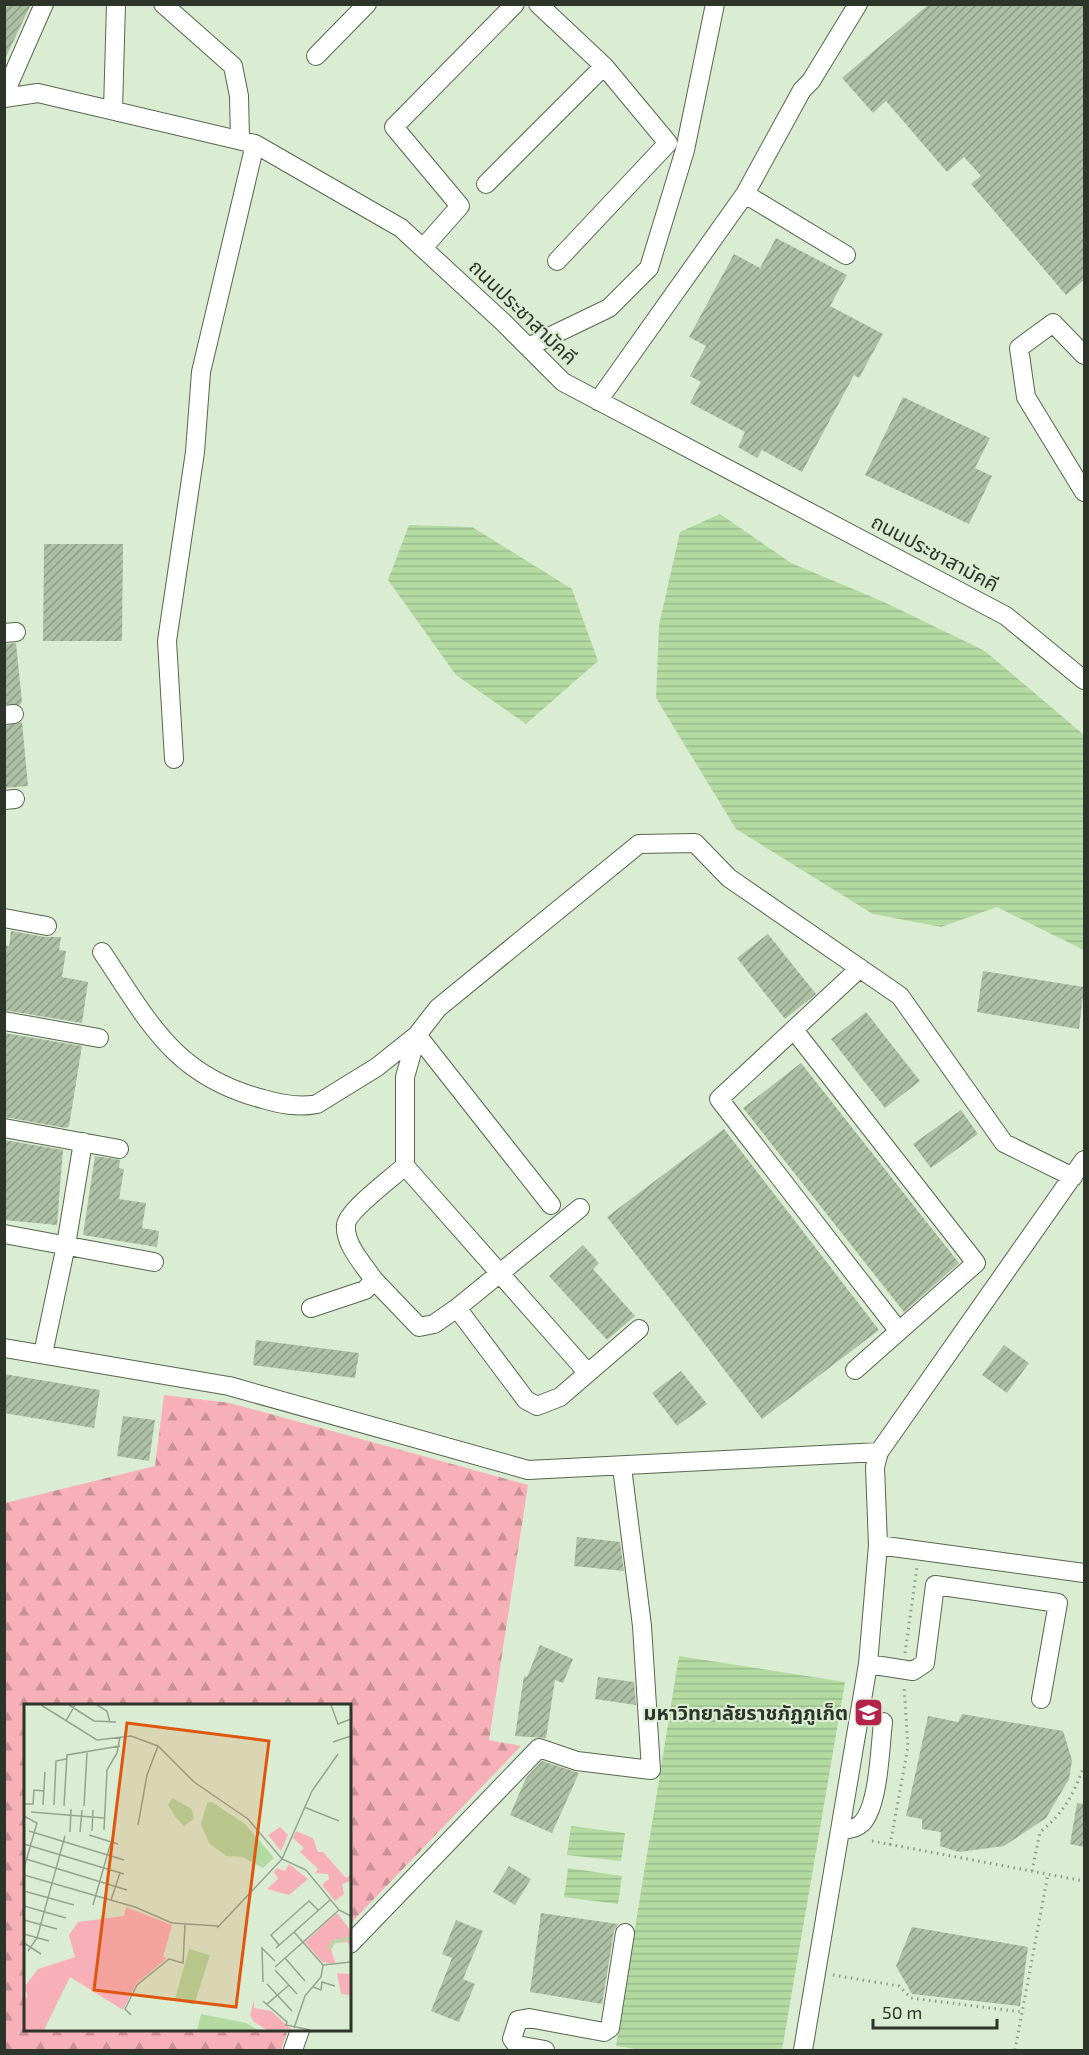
<svg xmlns="http://www.w3.org/2000/svg" width="1089" height="2055" viewBox="0 0 1089 2055" font-family="'Exo 2','Noto Sans Thai',sans-serif">
<defs>
<pattern id="forest-firs" width="22" height="20" patternUnits="userSpaceOnUse" patternTransform="scale(1.5)"><rect width="22" height="20" fill="#f8b0b8"/><path d="M5 1l3.5 6h-7zM16 11l3.5 6h-7z" fill="#c99096"/></pattern>
<pattern id="water-rules" width="6" height="5" patternUnits="userSpaceOnUse" patternTransform="scale(1.5)"><rect width="6" height="5" fill="#b2daa1"/><path d="M0 2.5h6" fill="none" stroke="#99bc8b"/></pattern>
<pattern id="building-hatch" width="6" height="6" patternUnits="userSpaceOnUse" patternTransform="scale(1.5)"><rect width="6" height="6" fill="#adbfa5"/><path d="M-1 1l2-2M0 6l6-6M5 7l2-2" fill="none" stroke="#8d9c87"/></pattern>
</defs>
<rect width="100%" height="100%" fill="#daedd2"/>
<path fill="url(#forest-firs)" d="M164,1395L230,1403L528,1485L489,1740L521,1746L350,1924V1706H26V2030H288L281,2050H5V1503L155,1466Z"/>
<path fill="url(#water-rules)" d="M720,514L791,563L884,602L985,651L1084,735V950L997,907L941,927L873,914L736,829L656,698L659,625L680,532Z
M409,525L472,527L572,589L598,661L526,724L456,675L388,580Z
M679,1656L845,1682L782,2050H642L616,2046Z
M571,1826L625,1833L621,1861L567,1855Z
M568,1868L622,1876L618,1904L564,1897Z"/>
<path fill="url(#building-hatch)" d="M4,4H31L4,61Z
M929,4H1084V280L1066,295L971,184L981,176L964,157L947,172L886,101L873,113L842,78Z
M776,238L847,275L830,306L883,334L859,378L854,375L802,472L762,450L757,458L738,447L745,432L690,403L701,382L690,376L706,346L689,337L734,254L760,268Z
M903,397L990,438L975,468L992,476L969,524L865,475Z
M44,544H123L122,641H43Z
M16,643L22,702L20,705L4,704V644Z
M22,722L28,786L4,788V726Z
M11,931L45,937H61L59,950L66,951L62,977L88,982L82,1023L4,1010V945L9,946Z
M768,934L816,994L785,1019L737,958Z
M983,971L1084,987L1079,1029L977,1012Z
M866,1012L920,1081L885,1108L831,1039Z
M4,1033L82,1046L69,1126L66,1128L4,1117Z
M801,1063L959,1263L904,1312L743,1108Z
M961,1110L978,1134L931,1168L913,1144Z
M724,1129L879,1330L762,1419L607,1217Z
M4,1140L63,1150L57,1225L4,1220Z
M95,1156L120,1160L119,1168L124,1169L119,1199L146,1203L142,1228L159,1231L157,1247L83,1235Z
M583,1245L599,1263L593,1269L635,1316L607,1340L549,1276Z
M256,1340L359,1353L355,1378L253,1365Z
M1004,1345L1029,1363L1007,1393L982,1375Z
M681,1371L707,1404L677,1426L652,1393Z
M4,1374L100,1390L94,1428L4,1413Z
M123,1416L155,1420L149,1461L117,1456Z
M577,1537L620,1542L624,1571L574,1566Z
M540,1645L573,1659L563,1683L555,1680L546,1738L515,1736L524,1676L527,1677Z
M598,1677L634,1682L636,1705L595,1699Z
M962,1714L1063,1731L1072,1760L1069,1779L1046,1818L1004,1846L959,1852L940,1846L941,1832L922,1829V1819L906,1816L928,1716L958,1722Z
M542,1761L579,1773L552,1833L510,1815L526,1778Z
M1077,1803L1084,1804V1847L1070,1844Z
M509,1866L531,1879L515,1905L493,1892Z
M541,1913L618,1924L614,1931L602,2004L530,1992Z
M456,1920L483,1931L463,1979L475,1984L459,2022L431,2011L452,1958L442,1954Z
M912,1927L1028,1947L1020,2006L912,1994L896,1966Z"/>
<g fill="none" stroke-linecap="round" stroke-linejoin="round">
<defs>
<path id="minor" d="M163,4L233,66L239,96L240,139
M538,4L604,66L668,143L557,261
M316,56L367,4
M4,95L44,4
M4,98L38,93L255,144L401,228L504,323L563,382L1006,616L1084,680
M113,110L116,4
M486,184L604,66
M745,194L802,90L811,81L858,4
M423,248L460,206L394,127L515,4
M528,347L609,308L649,268L685,150L715,4
M1084,355L1053,323L1019,348L1026,397L1084,492
M598,401L745,194L846,255
M4,633L16,632
M4,715L14,714
M174,759L167,641L195,452L201,372L255,144
M4,800L15,799
M4,918L47,926
M102,952C149,1022 174,1076 263,1099C280,1104 298,1108 317,1104L377,1067L417,1035L551,1205
M860,968L719,1099L898,1330
M4,1021L99,1038
M794,1030L976,1263L855,1370
M4,1128L119,1149
M405,1166L587,1372
M4,1234L154,1262
M374,1280L419,1327L434,1324L457,1308L580,1208
M311,1308L365,1290L374,1280C364,1265 344,1244 346,1225C347,1211 393,1177 405,1166V1077L417,1035L438,1008L639,844L695,843L729,878L900,996L1004,1143L1073,1177
M457,1308L526,1400L537,1406L560,1397L639,1329
M4,1348L229,1386L528,1470L879,1452
M43,1354L66,1245L83,1142
M878,1545L1084,1573
M868,1664L878,1545L875,1467L879,1452L1084,1160
M840,1830C848,1830 856,1829 862,1823C879,1805 880,1747 883,1722
M350,1944L539,1748L577,1761L651,1770L642,1626L622,1467
M293,2050L300,2030
M545,2050L517,2045L512,2039L518,2020L529,2018L604,2032L610,2028L625,1933
M803,2050L868,1664L913,1671L925,1663L935,1585L1058,1603L1041,1699"/>
</defs>
<use href="#minor" stroke="#56664f" stroke-width="20"/>
<path stroke="#8c9a87" stroke-width="3" stroke-dasharray="1.5 4.5" stroke-linecap="butt" d="M905,1653L917,1567
M872,1841L1084,1881
M890,1845L908,1747L904,1686
M1032,1871L1040,1832C1064,1813 1073,1795 1084,1766
M833,1975L899,1986L911,1998L1022,2012
M1015,2050L1048,1874"/>
<use href="#minor" stroke="#fff" stroke-width="18"/>
</g>
<defs>
<symbol id="university-square" viewBox="-11 -11 22 22"><rect x="-9" y="-9" width="18" height="18" rx="4" fill="#b3224a" stroke="#daedd2"/><path d="M0-5L7-2L0 1L-7-2ZM-4 1L0 2.5L4 1V4Q0 6-4 4Z" fill="#fff"/></symbol>
</defs>
<g fill-rule="evenodd">
<use href="#university-square" x="852" y="1696" width="33" height="33"/>
</g>
<g text-anchor="middle" stroke-width="4.5" stroke-linejoin="round" paint-order="stroke">
<g font-size="20" fill="#2d342a" stroke="#daedd2">
<text transform="translate(523 312) rotate(44)" y="7">ถนนประชาสามัคคี</text>
<text transform="translate(935 553) rotate(28)" y="7">ถนนประชาสามัคคี</text>
</g>
<g font-size="20" font-weight="bold" fill="#2d342a" stroke="#daedd2" text-anchor="end">
<text x="848" y="1720">มหาวิทยาลัยราชภัฏภูเก็ต</text>
</g>
</g>
<g transform="translate(24 1704)">
<rect width="327" height="327" fill="#daedd2"/>
<path d="M256,123L264,131L257,147L244,131Z" fill="#f8b0b8"/>
<path d="M272,127L289,134L294,148H299L322,174L327,171V177L318,180L320,190L311,197L298,181L305,175L304,170L291,169L294,165L276,148L280,144L269,134ZM265,160L284,175L265,191L243,185L254,175L250,168L253,164L261,167ZM102,203L148,221L139,253L143,254L112,280L99,306L46,273L20,326H0V294L4,293L0,283L14,265L51,253L45,231L54,218L100,212ZM313,209L327,227V243L323,238L311,239L307,246L312,260L298,258L281,238ZM313,269L327,270V291L317,290ZM230,296V304L247,307L267,325L243,326L230,318L226,311Z" fill="#f8b0b8"/>
<path d="M148,94L168,105L170,115L160,122L152,114L144,101ZM188,98L221,120L250,154L239,164L218,153L202,152L185,139L177,120L183,99ZM165,245L186,251L170,301L151,295ZM177,310L222,319L234,326H173Z" fill="#b2daa1"/>
<path fill="none" stroke="#b2daa1" stroke-width="3" d="M305,245L309,238L327,234"/>
<path fill="none" stroke="#95a38f" stroke-width="1.5" d="M17,1L73,36L107,32L134,42L170,78L224,115L258,155L282,166L315,206L327,212M45,1L70,17L92,18M73,1L83,7L86,19M307,1L314,20L327,15M42,17L51,1M309,38L327,32M0,100H9L10,86L20,87M19,101L21,68M30,101L32,57L42,55M40,102L43,51L96,42M60,102L63,49M280,103L315,117M7,108L80,114M0,112L13,119L0,164M114,121L123,71L134,42M80,126L83,66L93,49L96,33M5,127L100,156M68,127L69,106M46,128L47,105M56,128L58,106M65,131L94,140M0,140L100,170M2,155L103,186M0,171L111,203L148,219L194,222M0,187L50,201M87,196L96,169M69,201L87,138M0,202L42,214M0,216L33,225M193,224L258,155L288,87L314,50M0,230L25,237M0,239L17,250M255,241L247,231L285,197L294,206M252,244L306,196M4,247L13,234L41,132M261,254L281,277M299,261L327,258M251,263L315,206M251,266L273,290M239,278L238,244L251,257M243,280L268,307M289,283L297,286L298,278L311,282M239,297L263,318L262,321L286,326M242,301L265,281M107,311L101,305L113,281L145,255L159,259L161,220M270,324L281,292L297,273L299,261L270,228"/>
<path fill="#df570e" fill-opacity="0.15" stroke="#df570e" stroke-width="3" d="M103,19L245,37L212,303L70,286Z"/>
<rect width="327" height="327" fill="none" stroke="#2d342a" stroke-width="3"/>
</g>
<rect width="1089" height="2055" fill="none" stroke="#2d342a" stroke-width="12"/>
<path d="M873 2019v9h124v-9" fill="none" stroke="#2d342a" stroke-width="3"/>
<text x="882" y="2019" font-size="18" fill="#2d342a" stroke="#daedd2" stroke-width="4.5" paint-order="stroke">50 m</text>
</svg>
